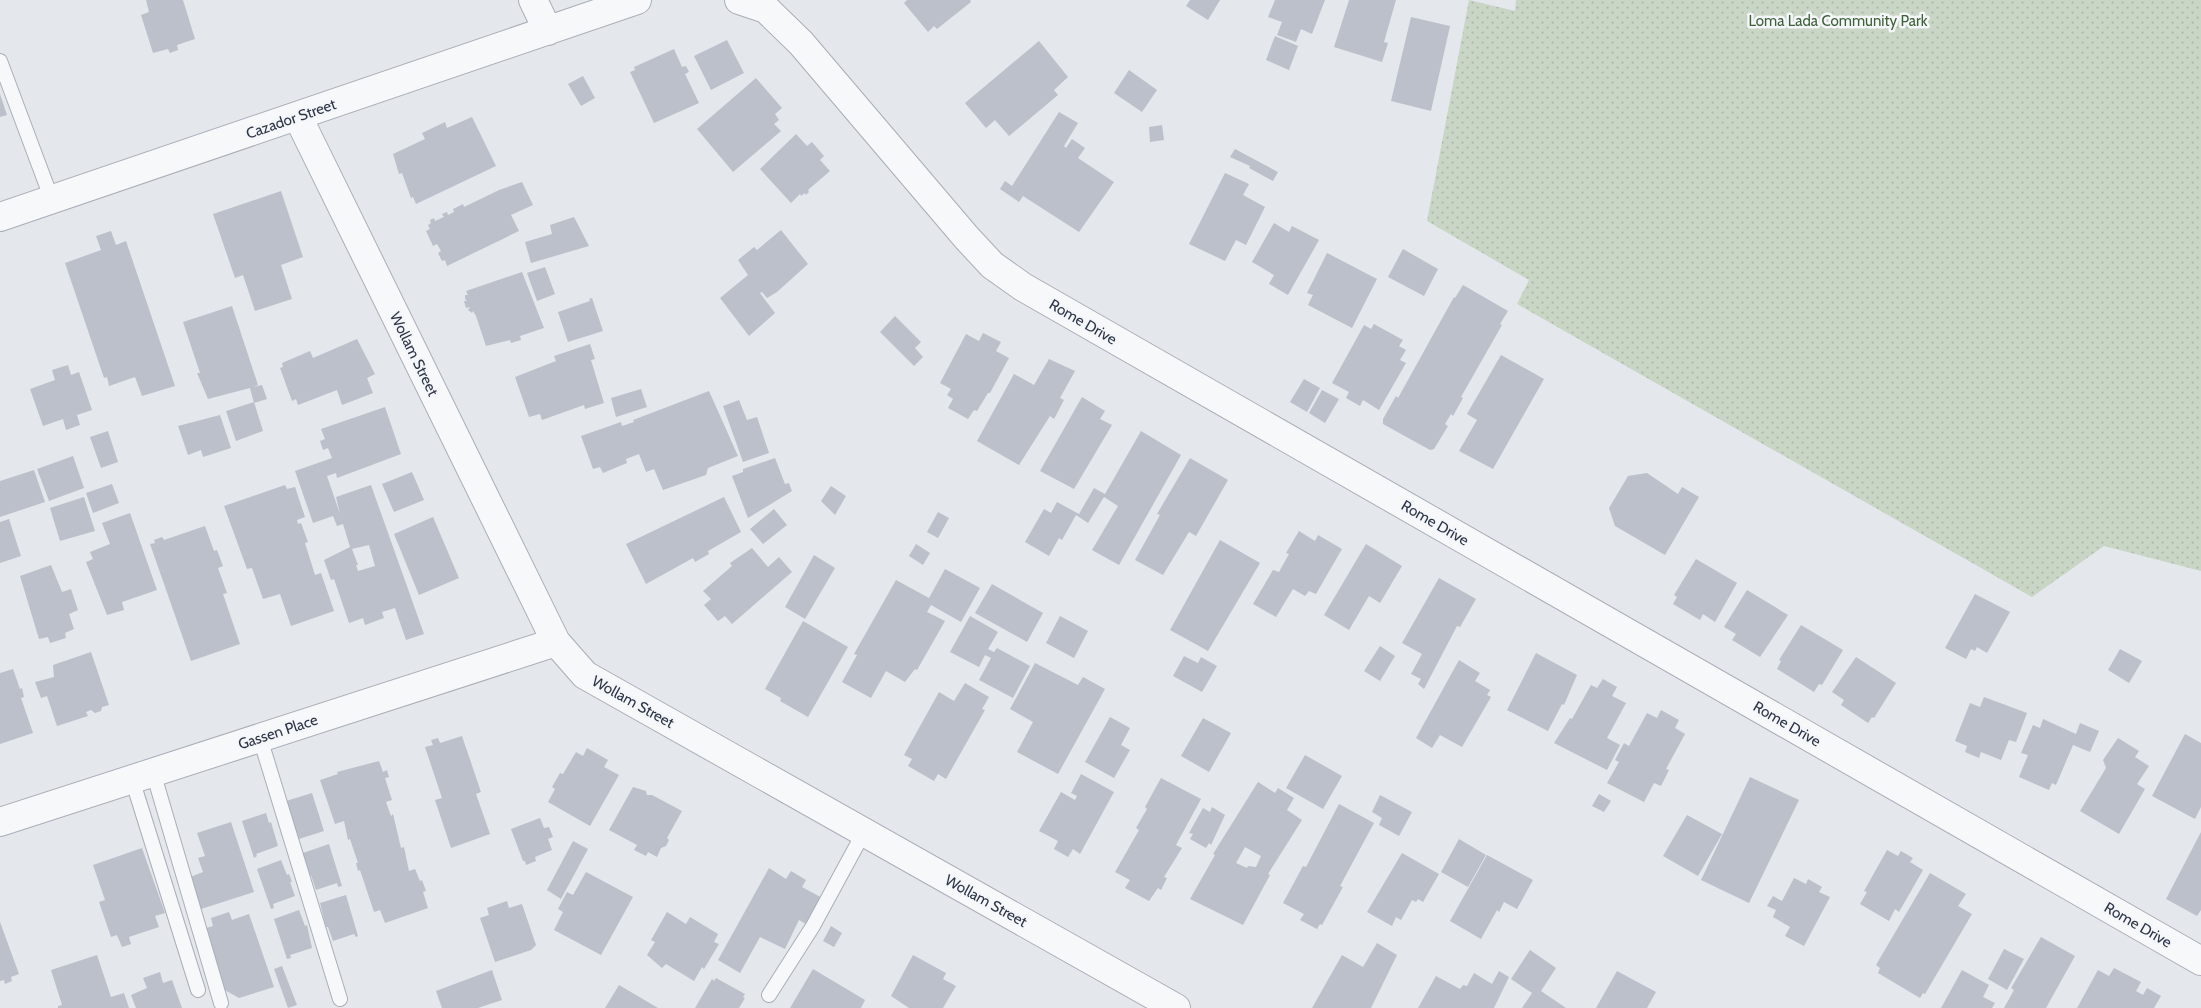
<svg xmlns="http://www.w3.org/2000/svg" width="2201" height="1008" viewBox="0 0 2201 1008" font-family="Cabin,sans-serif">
<defs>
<pattern id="grass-dots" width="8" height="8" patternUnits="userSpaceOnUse" patternTransform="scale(1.25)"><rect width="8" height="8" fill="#c9d6c5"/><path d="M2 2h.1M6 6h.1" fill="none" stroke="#adb8ab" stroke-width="1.8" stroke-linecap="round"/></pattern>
</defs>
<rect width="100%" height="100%" fill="#e4e7ec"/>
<path fill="url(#grass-dots)" d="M1469,0L1515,11L1516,0H2201V571L2104,546L2032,597L1517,304L1529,280L1427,221Z"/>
<path fill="#bbc0ca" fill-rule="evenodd" d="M146,0H183L195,39L177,45L178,50L170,53L168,49L153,53L141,15L149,12Z
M907,0H970L971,2L937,29L934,26L928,32L904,3Z
M1190,0H1220L1208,20L1186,6Z
M1275,0H1325L1312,34L1301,29L1296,42L1277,35L1282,22L1268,17Z
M1349,0H1396L1384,42L1388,43L1382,62L1334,47Z
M1411,17L1450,26L1431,111L1391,101Z
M1275,36L1298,46L1289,70L1266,60Z
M727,40L744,73L711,90L694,56Z
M1039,41L1068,77L1054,90L1058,95L1009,136L995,120L986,128L965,103Z
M674,49L682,67L686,66L689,72L685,74L699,103L654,123L630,72L635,70L634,67Z
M1129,70L1157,90L1142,112L1114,93Z
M583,76L595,98L581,106L568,84Z
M756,78L782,108L775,114L779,120L774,124L781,131L733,172L697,129Z
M0,94L7,115L0,117Z
M1059,112L1078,123L1064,146L1066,148L1072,139L1085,148L1078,158L1114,182L1079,232L1023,196L1019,202L1000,189L1005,181L1012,186Z
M472,117L496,166L416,204L413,197L411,198L402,173L399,174L393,154L425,139L422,133L445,122L447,128Z
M1162,125L1164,140L1150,142L1149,127Z
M796,134L807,146L812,142L824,156L820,160L830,171L808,190L809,192L806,195L805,193L801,196L800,194L791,203L760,169Z
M1235,149L1278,172L1273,181L1249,168L1250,166L1230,157Z
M1225,173L1249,184L1243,195L1265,207L1246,245L1236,240L1225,261L1189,244Z
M522,182L533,205L511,215L519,231L447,266L445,260L442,261L438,253L441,251L437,244L433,246L426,231L430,229L428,225L431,223L430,220L434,218L435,221L444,217L442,214L447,212L448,215L454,212L453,209L463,204L464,207L499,190Z
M281,191L303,257L281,265L292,299L255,311L243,275L235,278L213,214Z
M574,217L589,246L531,263L525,242L552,234L550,225Z
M1274,223L1289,232L1292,226L1319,240L1288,295L1269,284L1274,275L1252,262Z
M781,230L808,264L777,292L767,298L762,292L760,293L775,313L749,336L720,298L748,275L738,260L754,247L757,250Z
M111,231L116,245L126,241L175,386L142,396L135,377L109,386L107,377L104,378L65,263L101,250L96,236Z
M1403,249L1438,269L1424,296L1388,277Z
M1327,253L1377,279L1352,328L1308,305L1313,295L1307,293Z
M545,267L555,294L537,301L527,273Z
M522,272L544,328L520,336L521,340L511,343L510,340L486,346L476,316L473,311L472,313L468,310L470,307L466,308L464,301H467L465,299V295H468L466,291Z
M1463,285L1508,311L1500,324L1502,325L1461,397L1463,398L1453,416L1451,414L1445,424L1448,426L1434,449L1430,450L1383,424V419L1396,396L1398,398L1454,297L1455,298Z
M592,298L603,331L568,342L558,312L590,301L589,299Z
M232,306L258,385L253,387L262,385L267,399L254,403L250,388L208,399L197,373H200L183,322Z
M895,316L921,342L915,348L923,357L914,366L880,332Z
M1374,324L1403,340L1399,346L1406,350L1400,360L1406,363L1379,410L1363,400L1360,406L1346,398L1349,392L1332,383L1364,325L1371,329Z
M983,333L1001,342L996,351L1009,358L990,393H988L977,411L974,410L968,419L948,408L953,399L947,395L951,389L940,383L966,334L979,341Z
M357,339L375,374L367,378L373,393L342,405L337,390L298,405L296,399L292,401L280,368L283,367L282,363L310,351L313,358Z
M590,344L595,359L591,360L604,403L585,409L584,405L542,420L540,414L529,417L515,377L556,361L554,356Z
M1501,355L1544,379L1493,469L1459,451L1477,420L1467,414Z
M1049,359L1075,371L1060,398L1064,400L1054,419L1050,416L1019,465L977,441L1014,374L1034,385Z
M68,365L71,375L79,372L92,410L77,415L80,425L66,430L63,419L43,426L30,389L55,380L52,370Z
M1304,379L1320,388L1307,412L1290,402Z
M641,389L647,407L616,417L611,398Z
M1322,390L1339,399L1325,423L1309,413Z
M709,391L738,456L708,468L706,475L663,490L654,469L646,472L639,454L626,459L627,463L603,473L600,467L593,469L581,436L621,422L622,426L634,422L633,420Z
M1082,397L1105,411L1100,419L1112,425L1074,489L1040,471Z
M739,400L747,420L757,417L769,453L743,462L723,406Z
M254,402L263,431L236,441L226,411Z
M385,407L401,454L337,478L336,473L327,476L340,514L336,497L371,485L424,634L406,640L395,608L382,612L384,618L365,625L363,618L349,623L334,579L331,580L324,560L350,547L343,524L337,526L333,516L313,523L295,471L332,458L328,448L323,450L320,441L325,439L321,429ZM369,545L375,566L358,571L356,565H358L352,549Z
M220,415L231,448L203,457L201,450L188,455L178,426Z
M108,431L118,462L101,468L90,437Z
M1141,431L1181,455L1119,565L1092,550L1118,506L1104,497L1088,523L1076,515L1062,540L1059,538L1049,556L1025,542L1044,509L1051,513L1057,502L1079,514L1094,488L1105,494Z
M73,456L84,488L49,501L37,469Z
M775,458L785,484L789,483L792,491L748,518L732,476L743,472V469Z
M1190,458L1228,480L1196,536L1189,532L1163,575L1135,560L1160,515L1157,514Z
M34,470L45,502L0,517V481Z
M412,472L424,500L394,512L382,484Z
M1647,473L1678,494L1682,487L1699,497L1665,555L1615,526L1609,508L1628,476Z
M112,484L119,503L93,513L86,493Z
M285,485L287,489L295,487L305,517L297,520L298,524L301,523L308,542L305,543L315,575L321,573L334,611L291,626L280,594L263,599L252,568L247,569L224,506Z
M831,486L846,496L835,515L821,501Z
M84,497L95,531L60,541L50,508Z
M724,497L741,532L708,551L709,554L695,562L693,558L646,584L626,544Z
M774,509L787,525L763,544L750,529Z
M938,512L949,518L938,538L927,532Z
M130,513L157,590L122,602L124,610L107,615L86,562L93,559L90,552L110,544L102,523Z
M433,517L459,578L419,595L394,534Z
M9,519L21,556L0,563V522Z
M205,526L214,551L217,550L223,566L218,568L227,593L223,594L240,644L191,661L150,544L155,543L154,540L162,537L164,540Z
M1299,531L1315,541L1318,535L1342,549L1316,594L1309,591L1305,596L1293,589L1276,617L1253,604L1273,570L1279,572L1289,554L1286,553Z
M1220,540L1260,563L1208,651L1170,630Z
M916,544L930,553L923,565L909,556Z
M1366,544L1402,566L1380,603L1369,596L1349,630L1324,615Z
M752,548L768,567L779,557L792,572L732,624L725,616L718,621L704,605L711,599L703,591L732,566L730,563Z
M814,555L835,568L805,619L785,607Z
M1696,559L1737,583L1715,622L1703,614L1700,620L1673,604L1677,597L1674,595Z
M51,565L62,592L71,589L78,610L69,614L74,629L65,633L66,638L50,643L48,637L39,639L20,576Z
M945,569L980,588L961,622L931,605L927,612L945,621L917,670L915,669L905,682L886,671L871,698L842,682L857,655L854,654L896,580L929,598Z
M1439,578L1476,599L1460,627L1457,626L1424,689L1418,684L1421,679L1411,674L1422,654L1402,643Z
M992,584L1043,613L1027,642L975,613Z
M1747,590L1788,615L1760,657L1732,640L1736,634L1724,627Z
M1975,594L2010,612L1987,653L1977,647L1975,651L1971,649L1966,659L1945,648Z
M970,616L998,632L988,649L994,652L997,648L1030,666L1013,698L979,680L991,658L985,655L979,667L950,652Z
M1060,616L1088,631L1074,658L1046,643Z
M803,621L848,647L808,717L780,701L781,698L765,689Z
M1801,625L1843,650L1822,685L1819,684L1814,692L1777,669L1781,661L1779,660Z
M1380,646L1395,656L1380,681L1364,671Z
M2120,649L2142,661L2129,683L2108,670Z
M91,652L109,705L102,707L101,711L95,713L91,710L86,712L88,716L57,726L47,696L41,698L35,682L54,677L53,665Z
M1536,653L1577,675L1564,705L1562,704L1548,731L1507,710Z
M1184,656L1198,663L1201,657L1217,666L1202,692L1173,676Z
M1856,657L1896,683L1874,718L1872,717L1868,723L1841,705L1844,700L1832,692Z
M1459,660L1480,673L1475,681L1490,690L1487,695L1491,697L1462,747L1440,735L1432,748L1416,738Z
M1035,663L1078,685L1083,677L1105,689L1058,774L1017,752L1033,722L1010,709Z
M13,669L20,689L22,688L24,697L21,698L33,733L0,744V673Z
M1603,679L1617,687L1612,696L1626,703L1607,738L1620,745L1607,770L1554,743L1570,718L1572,719L1591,685L1597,688Z
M965,683L989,697L982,709L985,710L946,779L938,774L934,781L908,766L912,759L904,755L939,692L954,701Z
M1984,697L2027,713L2016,742L2009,740L2001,760L1981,752L1979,758L1965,752L1967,746L1955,741L1970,703L1980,707Z
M1661,710L1679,720L1675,728L1685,734L1666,769L1669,770L1661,786L1654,783L1644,802L1607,783L1619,762L1615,760L1624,743L1629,746L1647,713L1657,718Z
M1110,717L1130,728L1121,745L1130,750L1114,778L1085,762Z
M1203,718L1231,733L1209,772L1181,756Z
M2043,719L2076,734L2080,723L2099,731L2090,752L2073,745L2056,785L2052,783L2049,790L2019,777L2028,755L2021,753L2033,725L2040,728Z
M2185,734L2201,743V807L2195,819L2152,796Z
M462,736L481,792L476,794L490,834L451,848L435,800L442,798L425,747L433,745L431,740L438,738L440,743Z
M2118,738L2139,751L2135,757L2149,766L2137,784L2145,789L2119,834L2080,811L2106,768L2103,760Z
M587,748L608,760L604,767L619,775L590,826L548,802L555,789L552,787L560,773L563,774L576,752L583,756Z
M1305,755L1342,776L1323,809L1286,788Z
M379,761L383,772L387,770L389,777L385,778L392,800L386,802L391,816L393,814L401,848L404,847L409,871L415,869L420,881L422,880L426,891L423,892L428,908L385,923L380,910L374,912L360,870L358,871L356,863H358L350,839L348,840L344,821L335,824L320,780L338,774L337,772Z
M1081,774L1114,792L1080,854L1073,849L1068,857L1054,849L1058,841L1039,831L1061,792L1075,800L1077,796L1071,793Z
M1750,777L1799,800L1749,903L1701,880Z
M1161,778L1201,799L1176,845L1182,848L1164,877L1167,878L1161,890L1158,888L1149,901L1125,888L1130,880L1115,872L1139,830L1136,828L1147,809L1145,807Z
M1258,782L1275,793L1278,788L1294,798L1287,810L1302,820L1268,874L1270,875L1243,925L1190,899L1215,855L1213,854ZM1245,847L1261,856L1256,867L1248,866L1247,868L1236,863Z
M633,787L646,791L647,795H652L682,811L667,838L669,840L666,846L661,848L657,857L648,852L646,856L634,850L637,845L609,830Z
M312,793L324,831L299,839L286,801Z
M1599,794L1611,801L1604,812L1592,806Z
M1380,795L1412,812L1399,836L1379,825L1382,818L1372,812Z
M1339,804L1374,823L1340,886L1343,887L1322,925L1320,924L1317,929L1300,920L1304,914L1283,903L1303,866L1306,867Z
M1212,807L1225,815L1211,845L1209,843L1206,848L1190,839L1193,834L1189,833L1203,808L1210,812Z
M266,813L269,823L271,822L278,846L256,854L257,856L254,858L242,821Z
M1687,815L1722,834L1698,876L1663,856Z
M540,818L544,828L549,827L553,837L548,839L552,850L535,857L536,861L526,865L525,861H523L511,829Z
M231,822L254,892L198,910L190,877L203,872L198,858L205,856L197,833Z
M2201,832V910L2197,916L2166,899Z
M1459,839L1486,855L1468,887L1441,872Z
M573,841L588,849L561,899L547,890Z
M329,844L342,886L338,887L337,883L316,890L311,875L309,877L303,853Z
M142,848L165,913L155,916L159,927L129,937L131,944L122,947L117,935L111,937L99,902L105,900L93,865Z
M1887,850L1898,856L1901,851L1913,858L1910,862L1923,870L1899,912L1895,909L1889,921L1860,904L1867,892L1864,891Z
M1402,853L1439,874L1423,902L1418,899L1416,902L1412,900L1401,920L1396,917L1392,926L1367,912Z
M1487,855L1533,880L1517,909L1504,902L1499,912L1497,910L1481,939L1450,921Z
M281,860L287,875L289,874L292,882H290L295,896L273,904L274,908L271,909L257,869Z
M769,868L786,879L791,871L806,880L802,887L824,899L809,926L799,920L785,949L760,937L740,973L718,960Z
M586,872L633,897L601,955L554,930L563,912L558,909L567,892L573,895Z
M1930,873L1966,894L1958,906L1972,914L1925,994L1923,993L1920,998L1878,973L1880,968L1876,965Z
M1794,878L1806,884L1808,879L1822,887L1819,892L1830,897L1804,946L1785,936L1790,927L1773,917L1776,910L1767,906L1773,896L1782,901Z
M346,895L358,936L356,937L354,934L333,941L328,927H326L320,903Z
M507,901L509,908L522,904L536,945L531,950L495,962L480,918L489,915L487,908Z
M299,910L305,926L307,925L312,948L290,955L291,958L287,959L274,919Z
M229,912L232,920L249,914L274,987L239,998L223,989L203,929L213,926L211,918Z
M667,912L686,924L690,917L718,934L714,942L719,944L704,969L702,967L694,981L666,964L662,968L647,955L655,942L651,940Z
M0,922L19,974L11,977L12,981L5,984L4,980L0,981Z
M831,926L842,933L834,947L823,941Z
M2041,937L2075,956L2046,1008H2004L2014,990L2011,988Z
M1377,943L1397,955L1371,1008H1312L1342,955L1363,967Z
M2004,949L2024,959L2007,990L1988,979Z
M1530,950L1556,968L1541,991L1566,1008H1522L1532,993L1511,979Z
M97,955L111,997L124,993L129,1008H58V1006L62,1005L51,970Z
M913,955L946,973L943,979L956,986L943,1008H909L891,996Z
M282,966L297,1005L288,1008L274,969Z
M2114,968L2141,982L2136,991L2143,995L2147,988L2161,996L2154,1008H2077L2098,970L2109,976Z
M813,969L865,1000L861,1008H790Z
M492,970L502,1000L478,1008H442L436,991Z
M1962,970L1989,985L1983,997L1995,1003L1992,1008H1941Z
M1499,971L1509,977L1494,1008H1418L1436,976L1460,989L1463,985L1467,986L1474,973L1492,984Z
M1617,971L1656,992L1647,1008H1596Z
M160,972L163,983L172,980L182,1008H136L131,995L147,988L143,978Z
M716,978L745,994L743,997L745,998L739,1008H695L712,979L714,981Z
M619,985L658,1008H605Z"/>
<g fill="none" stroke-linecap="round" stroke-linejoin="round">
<defs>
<path id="service" d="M0,61L52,200
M260,738L340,999
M153,772L221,1003
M132,779L198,990
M769,995L813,926L864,832"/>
<path id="minor" d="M533,0L548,31
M739,0L766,9L801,43L966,237L992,265L1023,287L2201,961
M298,117L556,642L585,675L1176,1008
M0,217L637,0
M0,822L556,642"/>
</defs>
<use href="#service" stroke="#a9aeb7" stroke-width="16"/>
<use href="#minor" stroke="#a9aeb7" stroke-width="30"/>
<use href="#service" stroke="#f7f8fa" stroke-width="14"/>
<use href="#minor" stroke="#f7f8fa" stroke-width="28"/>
</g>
<g text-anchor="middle" stroke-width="5" stroke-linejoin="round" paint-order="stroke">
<g font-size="15" fill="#3f6138" stroke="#f4f6f9">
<text x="1838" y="26">Loma Lada Community Park</text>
</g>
<g font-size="15" fill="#2b3445" stroke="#f4f6f9">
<text transform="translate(291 119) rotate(-19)" y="5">Cazador Street</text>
<text transform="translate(1083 322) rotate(30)" y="5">Rome Drive</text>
<text transform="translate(414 354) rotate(64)" y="5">Wollam Street</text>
<text transform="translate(1435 523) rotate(30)" y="5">Rome Drive</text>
<text transform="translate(633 702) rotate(29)" y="5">Wollam Street</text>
<text transform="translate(1787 724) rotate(30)" y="5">Rome Drive</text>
<text transform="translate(278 732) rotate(-18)" y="5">Gassen Place</text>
<text transform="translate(986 901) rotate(29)" y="5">Wollam Street</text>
<text transform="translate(2138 925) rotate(30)" y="5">Rome Drive</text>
</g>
</g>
</svg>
